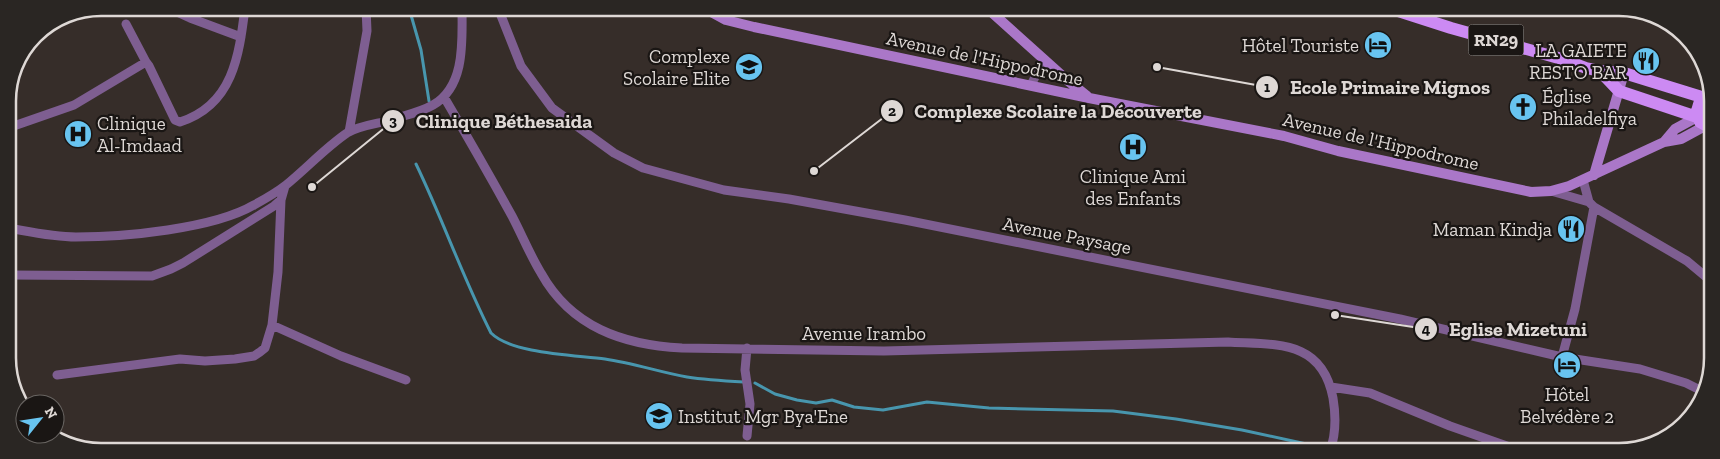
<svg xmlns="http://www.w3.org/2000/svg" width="1720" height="459" viewBox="0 0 1720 459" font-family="'Zilla Slab',serif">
<rect width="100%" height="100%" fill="#362d29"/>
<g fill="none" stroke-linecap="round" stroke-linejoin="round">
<path stroke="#4896ae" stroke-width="3" d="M409,8L421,50L429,101
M416,164C443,220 463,278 491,333C512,354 576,355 605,359C633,363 659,372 687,377C706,380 725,381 744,382
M755,383L775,394L797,400L816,403L832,400L854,407L883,410L927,402L989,408L1113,411L1176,419L1242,430L1311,445L1325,450"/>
<path stroke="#7e5e91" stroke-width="9" d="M168,8L190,18L241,37
M498,8L521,66L552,108L614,153L643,168L724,190L789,199L905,220L1400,319L1562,357L1640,369L1686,383L1702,391
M126,24L146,62
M1031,85L1044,59
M444,97C467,136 490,176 512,216C522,235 530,255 541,273C571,327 623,345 682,348L884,351L1228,342C1276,345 1322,339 1333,398C1336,416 1336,434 1330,451
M8,128L74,105L146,62L149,66L175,120L180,122C233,105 239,56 245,8
M349,132L367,31L366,8
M1583,180L1589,202
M1551,191L1589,202L1594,207L1687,261L1711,281
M8,228C31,232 53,237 76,237C124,237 213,229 254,205C265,199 277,192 286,185C307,168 325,148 347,133C358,126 375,124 387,121C402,116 419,113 433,105C466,86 462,40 462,8
M9,275L152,276L171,269L183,263L274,206L281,200
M272,325L341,356L406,380
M1562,357L1575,309L1594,207
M57,375L180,359L205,361L235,359L254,356L260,352L265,348L272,325L278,272L281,200L285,186
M1331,387L1370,393L1450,426L1521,451
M747,436L750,404L745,370L747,348
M81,448L109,450"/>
<path stroke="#aa77c8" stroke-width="10" d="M704,8L726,20L754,27L1089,98L1284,136L1338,151L1531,192L1551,191L1569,186L1664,142L1681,139L1705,126
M988,9L1067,80L1087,96
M1664,142L1675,129L1697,117
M1594,175L1624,73"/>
<path stroke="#cc8af3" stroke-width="12" d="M1392,9L1451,28L1562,59L1586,68L1600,71L1624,73L1705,98
M1600,71L1619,91L1697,117
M1711,96L1700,101L1697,111L1700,122L1711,128"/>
</g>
<defs>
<symbol id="hotel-disc" viewBox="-11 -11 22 22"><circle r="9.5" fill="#68c4f0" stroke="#1a1614"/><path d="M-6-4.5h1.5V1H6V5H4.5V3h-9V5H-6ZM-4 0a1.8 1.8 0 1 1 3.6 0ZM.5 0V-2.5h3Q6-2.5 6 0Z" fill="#111"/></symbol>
<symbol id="restaurant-disc" viewBox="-11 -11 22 22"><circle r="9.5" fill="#68c4f0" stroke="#1a1614"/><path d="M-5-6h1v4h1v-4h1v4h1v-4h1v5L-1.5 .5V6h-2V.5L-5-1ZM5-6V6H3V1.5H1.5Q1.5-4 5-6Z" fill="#111"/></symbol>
<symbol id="school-disc" viewBox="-11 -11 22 22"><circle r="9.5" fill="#68c4f0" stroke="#1a1614"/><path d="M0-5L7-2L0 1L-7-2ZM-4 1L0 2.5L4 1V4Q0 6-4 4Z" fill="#111"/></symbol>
<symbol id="church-disc" viewBox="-11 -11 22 22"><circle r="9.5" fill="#68c4f0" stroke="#1a1614"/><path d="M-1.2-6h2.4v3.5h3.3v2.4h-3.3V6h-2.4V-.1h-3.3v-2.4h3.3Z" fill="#111"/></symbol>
<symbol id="hospital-disc" viewBox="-11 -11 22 22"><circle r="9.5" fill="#68c4f0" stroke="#1a1614"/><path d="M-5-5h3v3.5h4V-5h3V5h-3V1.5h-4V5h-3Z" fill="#111"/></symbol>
</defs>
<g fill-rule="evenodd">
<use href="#hotel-disc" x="1362" y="29" width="32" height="32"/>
<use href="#restaurant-disc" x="1630" y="45" width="32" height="32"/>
<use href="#school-disc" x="733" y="51" width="32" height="32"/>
<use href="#church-disc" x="1507" y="91" width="32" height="32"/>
<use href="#hospital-disc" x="62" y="118" width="32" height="32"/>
<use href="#hospital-disc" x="1117" y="131" width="32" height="32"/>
<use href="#restaurant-disc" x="1555" y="213" width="32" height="32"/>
<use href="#hotel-disc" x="1551" y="349" width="32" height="32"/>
<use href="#school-disc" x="643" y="400" width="32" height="32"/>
</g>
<g text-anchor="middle" stroke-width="4.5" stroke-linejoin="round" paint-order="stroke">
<rect fill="#1a1614" stroke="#a39e9b" stroke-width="1" x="1468.5" y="24.5" width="55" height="31" rx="4"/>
<g font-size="18" font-weight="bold" fill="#ded8d5">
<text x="1496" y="46">RN29</text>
</g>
<g font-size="19" fill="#ded8d5" stroke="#1a1614" text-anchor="end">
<text x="1359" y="52">Hôtel Touriste</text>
<text x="1627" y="57">LA GAIETE<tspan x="1627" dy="22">RESTO BAR</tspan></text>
<text x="730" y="63">Complexe<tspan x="730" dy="22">Scolaire Elite</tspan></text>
<text x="1542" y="103" text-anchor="start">Église<tspan x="1542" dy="22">Philadelfiya</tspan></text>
<text x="97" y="130" text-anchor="start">Clinique<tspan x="97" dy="22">Al-Imdaad</tspan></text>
<text x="1133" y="183" text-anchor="middle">Clinique Ami<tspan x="1133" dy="22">des Enfants</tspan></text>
<text x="1552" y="236">Maman Kindja</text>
<text x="1567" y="401" text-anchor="middle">Hôtel<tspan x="1567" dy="22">Belvédère 2</tspan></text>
<text x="678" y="423" text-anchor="start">Institut Mgr Bya'Ene</text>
</g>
<g font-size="19" fill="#ded8d5" stroke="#1a1614">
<text transform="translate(985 58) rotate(12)" y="7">Avenue de l'Hippodrome</text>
<text transform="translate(1381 141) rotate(13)" y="7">Avenue de l'Hippodrome</text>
<text transform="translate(1067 235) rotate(11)" y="7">Avenue Paysage</text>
<text x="864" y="340">Avenue Irambo</text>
</g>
</g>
<path d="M0 0H1720V459H0ZM101 16H1619A85 85 0 0 1 1704 101V358A85 85 0 0 1 1619 443H101A85 85 0 0 1 16 358V101A85 85 0 0 1 101 16Z" fill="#2a2623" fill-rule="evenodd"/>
<path fill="none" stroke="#ded8d5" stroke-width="2.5" d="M101 16H1619A85 85 0 0 1 1704 101V358A85 85 0 0 1 1619 443H101A85 85 0 0 1 16 358V101A85 85 0 0 1 101 16Z"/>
<path fill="none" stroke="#ded8d5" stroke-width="2" d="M1157 67L1267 87M814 171L892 111M312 187L393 121M1335 315L1426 329"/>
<g fill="#ded8d5" stroke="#1a1614" stroke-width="2">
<circle cx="1157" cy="67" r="5"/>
<circle cx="814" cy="171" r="5"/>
<circle cx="312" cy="187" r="5"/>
<circle cx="1335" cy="315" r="5"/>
<circle cx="1267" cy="87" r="12"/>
<circle cx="892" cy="111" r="12"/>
<circle cx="393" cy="121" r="12"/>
<circle cx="1426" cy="329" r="12"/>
</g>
<g font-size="15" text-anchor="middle" font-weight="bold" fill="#111">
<text x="1267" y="92">1</text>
<text x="892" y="116">2</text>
<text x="393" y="126">3</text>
<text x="1426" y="334">4</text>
</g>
<g font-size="20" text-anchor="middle" font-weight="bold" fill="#ded8d5" stroke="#1a1614" stroke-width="4.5" stroke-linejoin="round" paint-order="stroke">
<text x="1390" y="94">Ecole Primaire Mignos</text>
<text x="1058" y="118">Complexe Scolaire la Découverte</text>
<text x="504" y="128">Clinique Béthesaida</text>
<text x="1518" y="336">Eglise Mizetuni</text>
</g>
<g transform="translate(40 419) rotate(60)"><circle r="24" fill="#1a1614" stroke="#686461"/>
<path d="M0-4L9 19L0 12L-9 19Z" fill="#68c4f0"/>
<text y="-8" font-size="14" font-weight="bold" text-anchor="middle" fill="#ded8d5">N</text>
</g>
</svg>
